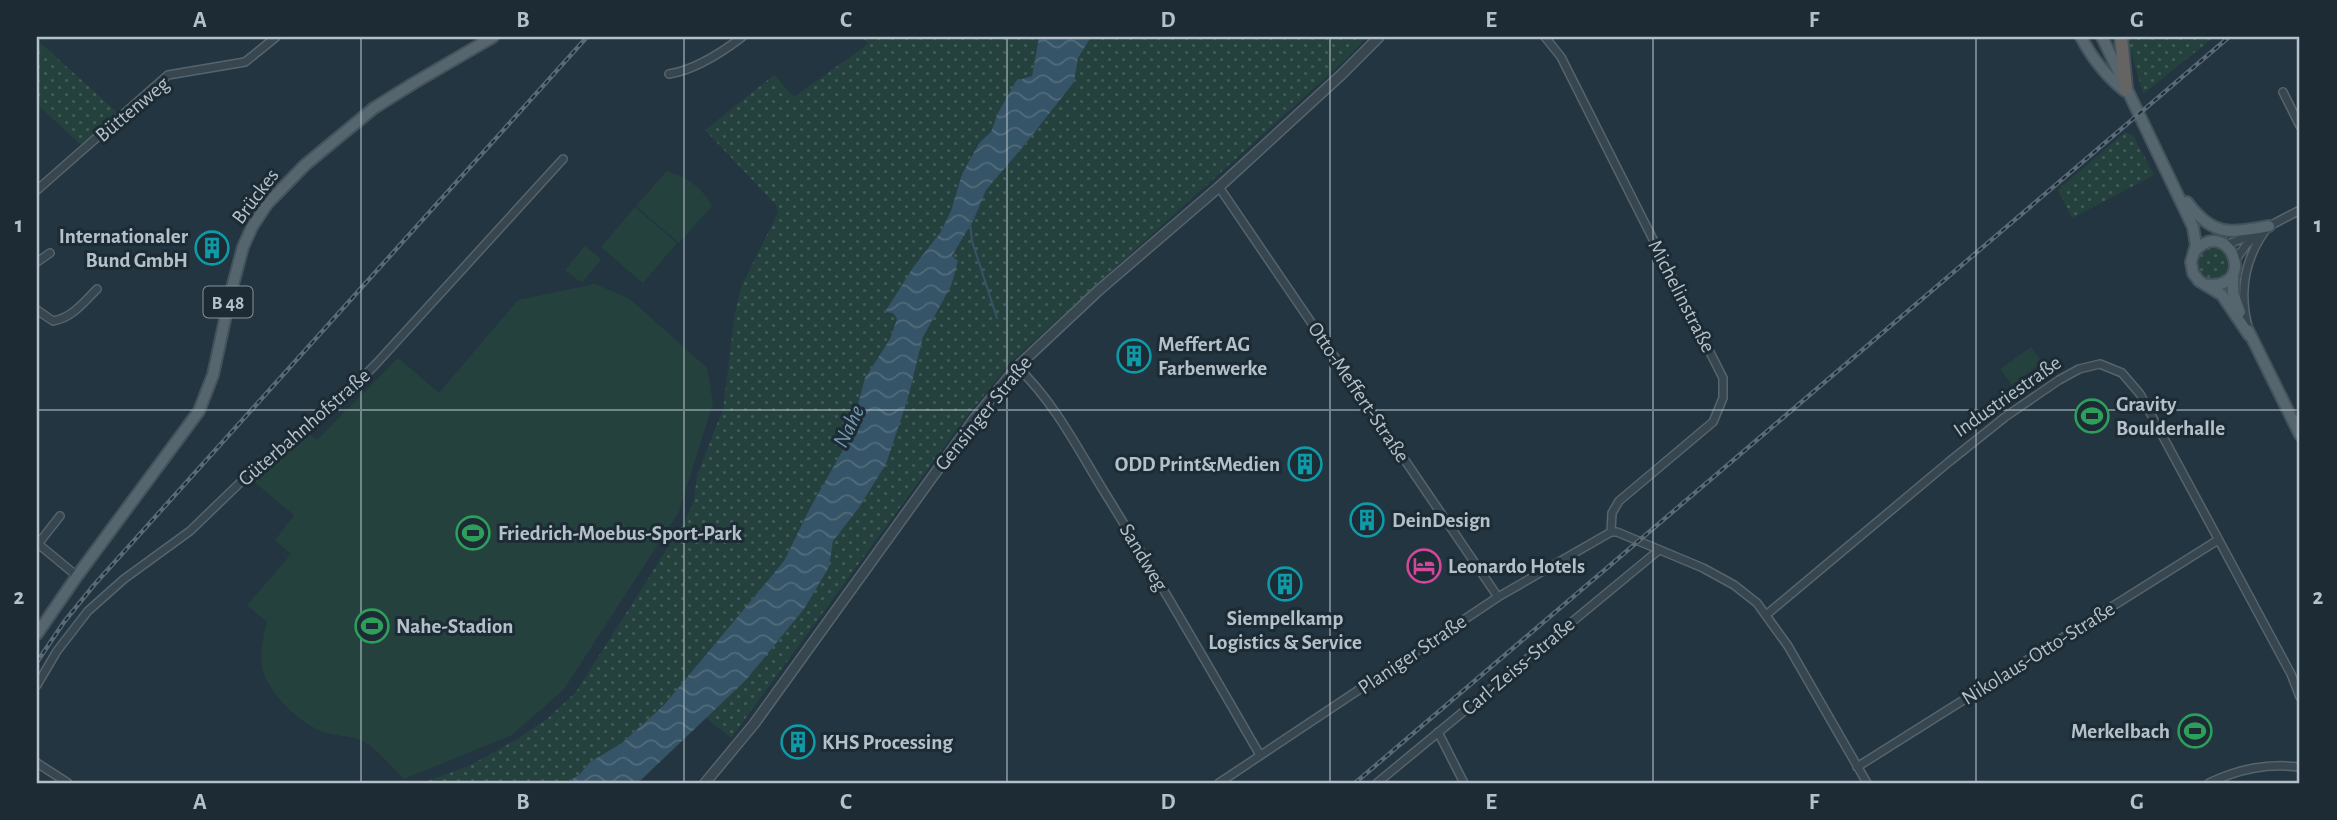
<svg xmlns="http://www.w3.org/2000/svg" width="2337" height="820" viewBox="0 0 2337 820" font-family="'Alegreya Sans',sans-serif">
<defs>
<pattern id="grass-dots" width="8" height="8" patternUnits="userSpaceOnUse" patternTransform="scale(1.75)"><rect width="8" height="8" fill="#25413e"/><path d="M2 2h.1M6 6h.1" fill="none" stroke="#425b59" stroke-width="1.8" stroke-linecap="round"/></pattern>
<pattern id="water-waves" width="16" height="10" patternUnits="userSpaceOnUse" patternTransform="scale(1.75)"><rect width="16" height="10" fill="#365467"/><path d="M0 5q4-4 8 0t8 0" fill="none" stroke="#516b7b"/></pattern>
</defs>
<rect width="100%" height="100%" fill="#233540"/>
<path fill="url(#grass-dots)" d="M862,37H1039L1032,76L998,113L991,133L978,143L962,174L951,211L940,233L914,266L886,313H893L897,319L890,339L865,378L848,441L810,508L784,561L664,705L622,743L590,762L579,775L565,783H422L469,766L517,739L548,718L576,692L686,519L694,500L697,475L723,409L735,313L741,287L778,213L776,205L705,130L774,75L794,97L868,44Z
M1091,37H1367L1345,60L1013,360L966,417L731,738L705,717L746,680L804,609L828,567L833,541L858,509L886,464L908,398L923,337L951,286L952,256L974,219L985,190L1026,143L1074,82L1078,58Z
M2127,37H2214L2143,94Z
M37,40L119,114L81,145L37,104Z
M2125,132L2133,135L2154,175L2072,218L2058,190Z
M2196 264a17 17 0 1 1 34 0a17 17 0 1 1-34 0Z"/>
<path fill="#25413e" d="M667,171C688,178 701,186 712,206L679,243L636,206Z
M635,207L677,243L643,283L601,247Z
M585,246L601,259L582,283L565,270Z
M595,284L630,299L707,368L713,403L679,512L564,689L512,735L404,779C393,768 377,749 364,742C353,735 339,737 327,733C303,727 270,695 263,671C259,654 263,638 267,622L247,605L291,554L275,540L294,515L253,481L309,434L317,440L398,358L439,393L518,300Z
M2031,347L2042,362L2012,385L2000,369Z"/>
<path fill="url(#water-waves)" d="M1039,37H1091L1078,58L1074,82L1026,143L986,190L974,219L952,256L958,261L951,286L923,337L908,398L886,464L858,509L833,541L829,567L804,609L746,680L642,779L636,783H565L579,775L590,762L622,743L664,705L784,561L810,508L848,441L865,378L890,339L897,319L893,313L885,312L914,266L940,233L951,211L962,174L979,143L991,132L998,113L1016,81L1032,76Z"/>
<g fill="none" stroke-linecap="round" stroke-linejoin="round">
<path stroke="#365467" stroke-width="2" d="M970,222L972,241L997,318"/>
<defs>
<path id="minor" d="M1545,37L1561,57L1723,378V398L1713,422L1619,501L1612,513L1611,532
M669,74C695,70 721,53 742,37
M2283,92L2300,126
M1219,187L1498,597
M37,190L168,75L245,62L276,37
M2226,245L2254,234L2300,210
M2235,261L2246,245L2257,235
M37,262L50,253
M37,310L53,321C72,318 84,302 97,289
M2249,330C2238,292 2244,258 2268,227
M1017,367C1054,401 1079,451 1105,493C1159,580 1209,667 1260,755
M1611,532H1617L1703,568L1734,585L1757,603L1788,646L1867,783
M37,543L77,576
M38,544L60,516
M1766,615L1950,461L2005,417L2059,380L2079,369L2100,364L2122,373L2140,394L2291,674L2300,697
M37,685L57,651L88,611L124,579L190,531L246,477L308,429L337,403L376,364L563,159
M1438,732L1464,783
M37,763L68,783
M1857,767L2218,540
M1219,783L1498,597L1611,532
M1377,783L1659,550
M2209,783C2239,769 2267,763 2300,767"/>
<path id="tertiary" d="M705,783L754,724L975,418L1017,367L1098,291L1219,187L1341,75L1379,37"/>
<path id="primary" d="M2081,37C2092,58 2106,76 2125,91
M2102,37L2193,227L2196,245L2191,262L2193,273L2199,281L2222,295L2249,335
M2187,202C2213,237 2230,233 2269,226
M2194,252C2227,214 2259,287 2209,285
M2233,274V293L2240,312
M2248,330L2300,435
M37,634L77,576L199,411L213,375L231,292L243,247L252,227L267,204L305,165L374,108L414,83L493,37"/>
<path id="trunk" d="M2121,37L2126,89"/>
</defs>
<use href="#minor" stroke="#55646d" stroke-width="10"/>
<use href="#tertiary" stroke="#55646d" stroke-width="12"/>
<use href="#primary" stroke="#44525b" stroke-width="14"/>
<use href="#trunk" stroke="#42515a" stroke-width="16"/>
<use href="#minor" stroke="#38464f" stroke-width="7"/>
<use href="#tertiary" stroke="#38464f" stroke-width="9"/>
<use href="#primary" stroke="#55666f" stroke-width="10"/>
<use href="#trunk" stroke="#666462" stroke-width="12"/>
<defs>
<path id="rail" d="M37,662L64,622L94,585L587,37
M1355,783L2229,37"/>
</defs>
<use href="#rail" stroke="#596b77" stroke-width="4.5"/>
<use href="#rail" stroke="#1c2b34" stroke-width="2" stroke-dasharray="5" stroke-linecap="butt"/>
</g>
<path fill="none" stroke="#b4c1ca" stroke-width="2" stroke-opacity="0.55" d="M361,37V783M684,37V783M1007,37V783M1330,37V783M1653,37V783M1976,37V783M37,410H2300"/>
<defs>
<symbol id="building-ring" viewBox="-11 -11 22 22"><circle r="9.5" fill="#1c2b34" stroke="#0f9aa8" stroke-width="1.5"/><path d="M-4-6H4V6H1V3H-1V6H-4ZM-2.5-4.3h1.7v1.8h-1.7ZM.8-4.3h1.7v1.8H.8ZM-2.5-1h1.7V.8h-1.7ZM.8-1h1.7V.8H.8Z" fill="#0f9aa8"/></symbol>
<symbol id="stadium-ring" viewBox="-11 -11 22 22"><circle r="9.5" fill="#1c2b34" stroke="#2e9e5b" stroke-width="1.5"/><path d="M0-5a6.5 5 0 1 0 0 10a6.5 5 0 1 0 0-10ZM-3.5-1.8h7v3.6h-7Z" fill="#2e9e5b"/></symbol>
<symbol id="hotel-ring" viewBox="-11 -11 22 22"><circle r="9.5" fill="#1c2b34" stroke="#d1479c" stroke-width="1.5"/><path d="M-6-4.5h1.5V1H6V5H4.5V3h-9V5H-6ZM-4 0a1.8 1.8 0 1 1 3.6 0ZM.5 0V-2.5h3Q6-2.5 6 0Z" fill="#d1479c"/></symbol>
</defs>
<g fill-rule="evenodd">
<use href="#building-ring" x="193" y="229" width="38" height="38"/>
<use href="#building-ring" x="1115" y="337" width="38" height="38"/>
<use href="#stadium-ring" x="2073" y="397" width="38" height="38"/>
<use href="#building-ring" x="1286" y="445" width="38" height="38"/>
<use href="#building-ring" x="1348" y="501" width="38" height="38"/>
<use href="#stadium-ring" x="454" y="514" width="38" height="38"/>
<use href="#hotel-ring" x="1405" y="547" width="38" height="38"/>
<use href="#building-ring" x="1266" y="565" width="38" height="38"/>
<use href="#stadium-ring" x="353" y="607" width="38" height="38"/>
<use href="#stadium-ring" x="2176" y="712" width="38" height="38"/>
<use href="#building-ring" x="779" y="723" width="38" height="38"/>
</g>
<g text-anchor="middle" stroke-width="6" stroke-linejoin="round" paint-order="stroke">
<rect fill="#1c2b34" stroke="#86949d" stroke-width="2" x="203.5" y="286.5" width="49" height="31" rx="5"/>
<g font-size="19" font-weight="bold" fill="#b4c1ca">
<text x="228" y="309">B 48</text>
</g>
<g font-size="21" fill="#b4c1ca" stroke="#1c2b34">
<text transform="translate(132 109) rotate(-40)" y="7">Büttenweg</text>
<text transform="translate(255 196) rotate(-53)" y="7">Brückes</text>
<text transform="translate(1682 296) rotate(63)" y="7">Michelinstraße</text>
<text transform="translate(1359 392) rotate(56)" y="7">Otto-Meffert-Straße</text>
<text transform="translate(2007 396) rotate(-35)" y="7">Industriestraße</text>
<text transform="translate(983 413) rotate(-51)" y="7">Gensinger Straße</text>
<text transform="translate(304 427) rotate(-41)" y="7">Güterbahnhofstraße</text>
<text transform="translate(1144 557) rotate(59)" y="7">Sandweg</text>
<text transform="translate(2038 653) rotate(-32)" y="7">Nikolaus-Otto-Straße</text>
<text transform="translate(1412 654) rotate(-34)" y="7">Planiger Straße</text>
<text transform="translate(1518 666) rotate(-40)" y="7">Carl-Zeiss-Straße</text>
</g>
<g font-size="21" font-weight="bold" fill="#b4c1ca" stroke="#1c2b34" text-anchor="start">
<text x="188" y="243" text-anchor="end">Internationaler<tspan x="188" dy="24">Bund GmbH</tspan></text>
<text x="1158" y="351">Meffert AG<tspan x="1158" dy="24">Farbenwerke</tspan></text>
<text x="2116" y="411">Gravity<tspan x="2116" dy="24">Boulderhalle</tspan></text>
<text x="1280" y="471" text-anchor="end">ODD Print&amp;Medien</text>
<text x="1392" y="527">DeinDesign</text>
<text x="498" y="540">Friedrich-Moebus-Sport-Park</text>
<text x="1448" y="573">Leonardo Hotels</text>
<text x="1285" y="625" text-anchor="middle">Siempelkamp<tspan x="1285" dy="24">Logistics &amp; Service</tspan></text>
<text x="396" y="633">Nahe-Stadion</text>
<text x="2170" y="738" text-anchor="end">Merkelbach</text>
<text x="822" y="749">KHS Processing</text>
</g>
<g font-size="23" font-style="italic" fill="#7298af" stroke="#1c2b34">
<text transform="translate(848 426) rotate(-64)" y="8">Nahe</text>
</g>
</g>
<rect width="2337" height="820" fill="none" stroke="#1c2b34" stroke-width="77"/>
<rect x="38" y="38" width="2260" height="744" fill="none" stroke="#b4c1ca" stroke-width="2.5"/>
<g font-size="23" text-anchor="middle" font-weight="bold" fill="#b4c1ca">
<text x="200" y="27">A</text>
<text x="523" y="27">B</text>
<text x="846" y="27">C</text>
<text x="1168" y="27">D</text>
<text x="1491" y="27">E</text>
<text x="1814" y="27">F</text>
<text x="2137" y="27">G</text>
<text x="19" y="232">1</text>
<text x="2318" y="232">1</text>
<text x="19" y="604">2</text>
<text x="2318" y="604">2</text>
<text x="200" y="809">A</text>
<text x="523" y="809">B</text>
<text x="846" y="809">C</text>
<text x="1168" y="809">D</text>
<text x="1491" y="809">E</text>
<text x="1814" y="809">F</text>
<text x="2137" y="809">G</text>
</g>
</svg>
